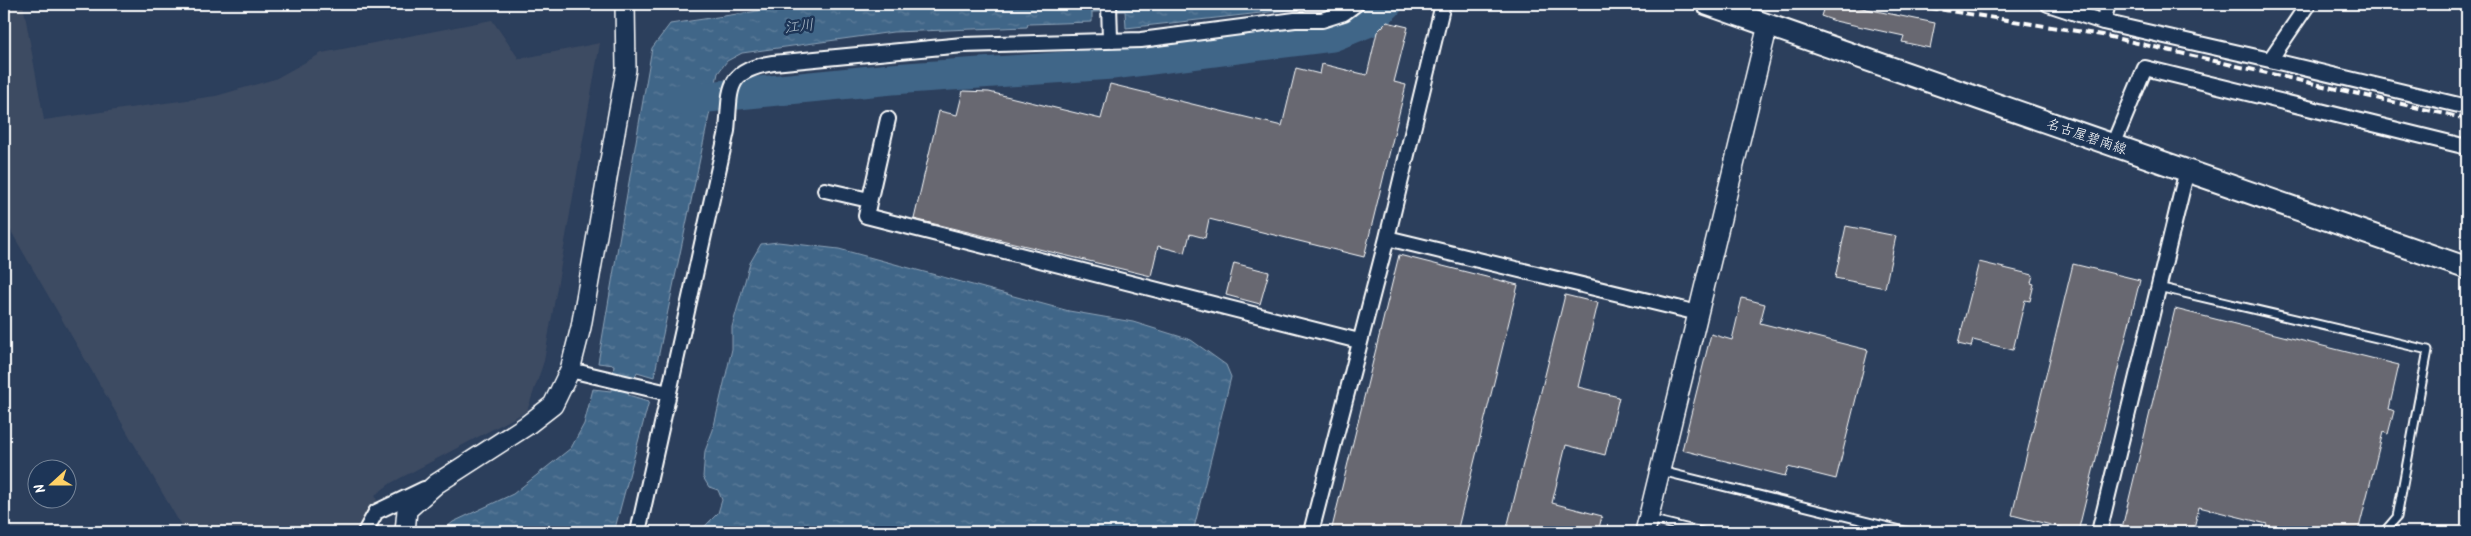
<svg xmlns="http://www.w3.org/2000/svg" width="2471" height="536" viewBox="0 0 2471 536" font-family="Kalam,'Klee One',sans-serif">
<defs>
<pattern id="water-ripples" width="26" height="14" patternUnits="userSpaceOnUse" patternTransform="scale(1.25)"><rect width="26" height="14" fill="#416688"/><path d="M2 4q2-2 4 0t4 0M15 11q2-2 4 0t4 0" fill="none" stroke="#5e7d9a"/></pattern>
</defs>
<rect width="100%" height="100%" fill="#2c3f5c"/>
<filter id="ink" filterUnits="userSpaceOnUse"><feTurbulence type="fractalNoise" baseFrequency=".02" numOctaves="2"/><feDisplacementMap in="SourceGraphic" scale="10" xChannelSelector="R" yChannelSelector="G"/><feConvolveMatrix kernelMatrix="1 2 1 2 8 2 1 2 1" color-interpolation-filters="sRGB"/></filter>
<g filter="url(#ink)">
<path fill="#3e4b62" d="M4,4H23L44,120L216,96L275,79L322,53L492,20L519,59L600,43L544,361L527,411L391,483L375,495L381,515L362,532H185L4,219Z"/>
<path fill="url(#water-ripples)" stroke="#8da3b8" d="M839,4H1300L1297,9L1126,28L1125,11L1092,12V22L1028,24L1027,27L893,32L742,53L727,61L718,73L654,377L637,372L628,395L649,401L614,532H441L453,522L513,494L571,448L584,424L593,389L611,391L614,365L598,363L652,48L670,24L798,5Z
M778,242L839,249L1069,311L1133,322L1191,340L1226,365L1231,377L1193,532H699L718,513L722,500L718,490L709,487L703,477L705,451L713,430L732,349V327L750,263L761,244Z"/>
<g fill="none" stroke-linecap="round" stroke-linejoin="round">
<path stroke="#416688" stroke-width="31" d="M677,100L892,79L1112,64L1332,36L1367,22L1387,4"/>
</g>
<path fill="#676871" stroke="#fff" d="M1825,4H1842L1935,23L1930,48L1902,42L1904,36L1835,21L1821,16Z
M1387,22L1408,27L1394,82L1406,85L1364,257L1209,219L1205,238L1190,234L1185,253L1158,246L1151,276L914,219L939,111L957,115L963,91L989,92L1101,119L1110,84L1282,126L1296,68L1320,74L1322,64L1367,75L1377,32Z
M1846,226L1896,236L1885,288L1835,278Z
M1399,255L1518,285L1457,532H1331Z
M1979,262L2033,275L2031,283L2034,284L2030,301L2025,300L2013,350L1973,340L1971,347L1958,344Z
M1234,263L1269,272L1260,304L1226,295Z
M2073,264L2140,280L2078,532L2012,515Z
M1565,295L1598,303L1578,387L1619,397L1605,455L1566,445L1552,503L1602,516L1598,532H1506Z
M1742,298L1765,304L1760,323L1868,350L1836,479L1788,467L1785,476L1682,450L1711,334L1732,340Z
M2175,309L2399,365L2389,409L2394,411L2388,434L2383,432L2358,532H2265L2267,524L2199,507L2193,532H2121Z"/>
<g fill="none" stroke-linecap="round" stroke-linejoin="round">
<defs>
<path id="lane" d="M2158,287L2428,350L2397,517L2384,532
M1661,471L1909,532
M1649,519L1702,532"/>
<path id="street" d="M1109,4L1110,39
M1443,4L1387,238L1698,313
M2048,4L2103,22
M2108,4L2103,22L2270,60
M2308,4L2270,60L2467,107
M888,119L866,216L1359,341
M2113,145L2145,68L2467,147
M825,190L869,200
M570,370L668,393
M365,532L376,512L424,489
M638,532L727,131C731,89 724,71 773,63L963,45L1141,40L1295,20H1322L1344,13L1356,4
M1311,532L1387,238
M2099,532L2187,170"/>
<path id="secondary" d="M405,532L407,510L436,484L526,426L553,405L570,370L581,327L626,69L625,4
M1645,532L1768,25"/>
<path id="primary" d="M1707,4L2467,268"/>
</defs>
<use href="#lane" stroke="#fff" stroke-width="11"/>
<use href="#street" stroke="#fff" stroke-width="18"/>
<use href="#secondary" stroke="#fff" stroke-width="22"/>
<use href="#primary" stroke="#fff" stroke-width="25"/>
<use href="#lane" stroke="#1d3557" stroke-width="7"/>
<use href="#street" stroke="#1d3557" stroke-width="14"/>
<use href="#secondary" stroke="#1d3557" stroke-width="19"/>
<use href="#primary" stroke="#1d3557" stroke-width="21"/>
<path stroke="#fff" stroke-width="4" stroke-dasharray="8 4" stroke-linecap="butt" d="M1906,4L2102,35L2467,119"/>
</g>
</g>
<g text-anchor="middle" stroke-width="5" stroke-linejoin="round" paint-order="stroke">
<g font-size="14" fill="#fff" stroke="#1d3557">
<text transform="translate(2087 136) rotate(19)" y="5">名古屋碧南線</text>
</g>
<g font-size="15" font-style="italic" fill="#b3c2cf" stroke="#1d3557">
<text transform="translate(799 26) rotate(-7)" y="5">江川</text>
</g>
</g>
<rect width="2471" height="536" fill="none" stroke="#1d3557" stroke-width="20"/>
<rect x="10" y="10" width="2451" height="516" fill="none" stroke="#fff" stroke-width="2" filter="url(#ink)"/>
<g transform="translate(52 484) rotate(249)"><circle r="24" fill="#1d3557" stroke="#77869a"/>
<path d="M0-4L9 19L0 12L-9 19Z" fill="#ffd166"/>
<text y="-8" font-size="14" font-weight="bold" text-anchor="middle" fill="#ffffff">N</text>
</g>
</svg>
